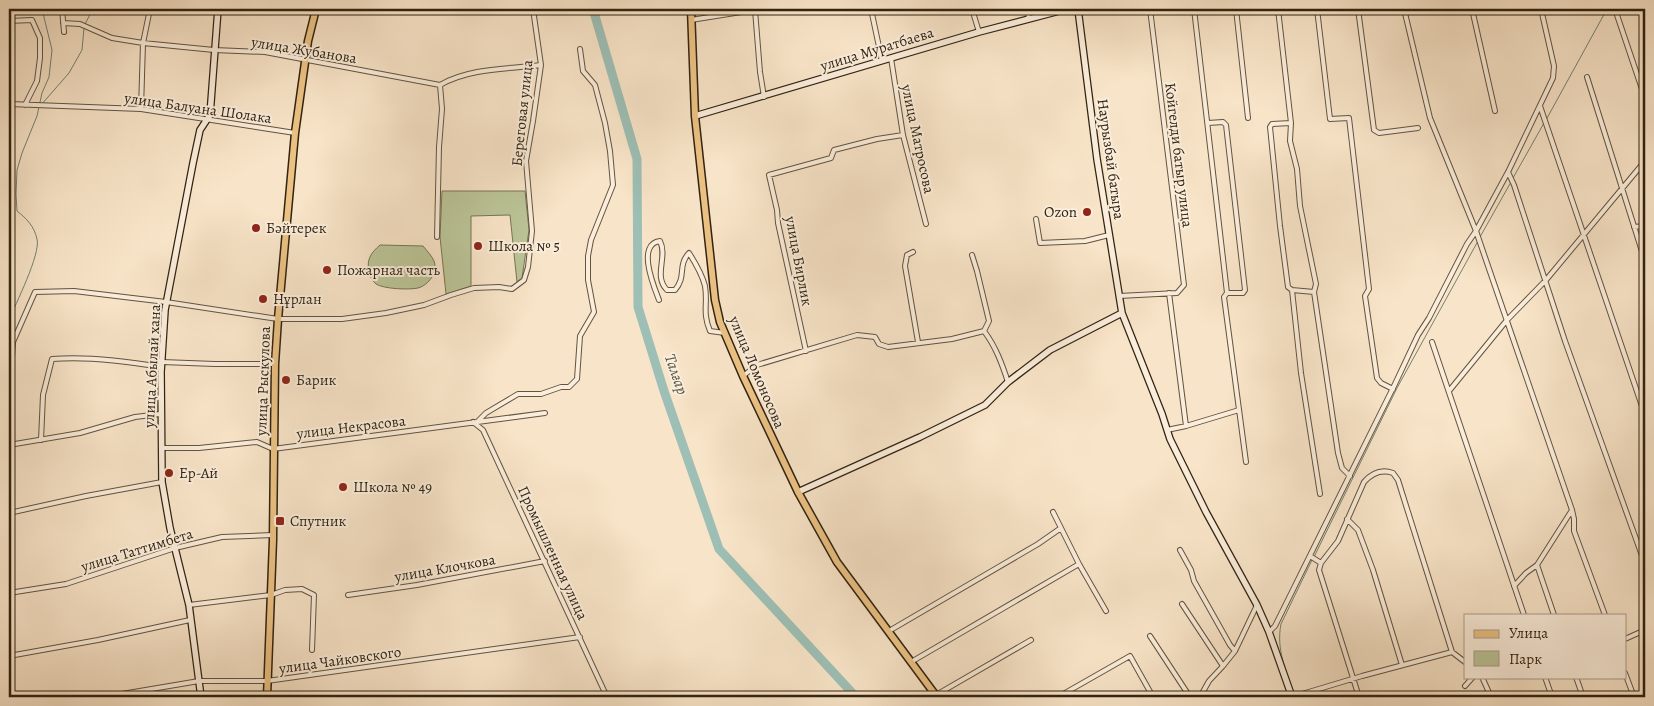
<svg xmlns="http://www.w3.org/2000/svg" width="1654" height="706" viewBox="0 0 1654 706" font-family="Alegreya,serif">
<rect width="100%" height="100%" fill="#f8e4c8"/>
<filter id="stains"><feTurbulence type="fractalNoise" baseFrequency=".004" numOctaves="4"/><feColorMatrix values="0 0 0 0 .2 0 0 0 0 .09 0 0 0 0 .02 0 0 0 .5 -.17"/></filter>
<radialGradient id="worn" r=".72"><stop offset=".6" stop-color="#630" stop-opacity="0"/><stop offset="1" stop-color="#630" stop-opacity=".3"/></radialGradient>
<path fill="#bbc598" stroke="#767454" d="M442,191H525L529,230L522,278L517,282L510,215L471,216V286L446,294L440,237Z
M380,245L423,246C427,251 432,256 434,261C438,272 429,285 418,288C409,290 384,289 376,284C372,281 370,276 369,271C366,259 372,252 380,245Z"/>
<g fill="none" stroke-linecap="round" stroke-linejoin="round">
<path stroke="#728173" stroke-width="1" d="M85,24L93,9
M41,105L69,73L82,50L84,28
M1546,120L1607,9
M1513,178L1544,123
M1480,237L1511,182
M9,320C15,305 41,254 37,239C34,226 27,219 17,211L16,194L17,170L22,153L37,116L42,93L49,77L52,50L42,9
M1314,557L1397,388L1478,241
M1294,694C1286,670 1276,650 1281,624L1312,560"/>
<path stroke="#9dbfb5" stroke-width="9" d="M593,9L637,159L638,307L664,391L719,549L856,697"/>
<defs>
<path id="street" d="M62,9L64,32
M871,9L882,61
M972,9L979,32
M1027,9L1029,18
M1194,9L1227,293L1224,297L1246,462
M1236,9L1248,118
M1278,9L1291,123L1290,141L1297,169L1300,206L1316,284L1314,292L1338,453L1342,468L1350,476
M1317,9L1330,119L1349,118L1369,289L1365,296L1377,378L1381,383L1393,389
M1358,9L1374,130L1379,133L1418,128
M1404,9L1430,118L1476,231L1572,510L1574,519V531L1605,615
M1472,9L1495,111
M1615,9L1645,98
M755,10L760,72L764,97
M691,20L760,9
M9,21L32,20L40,38V58L37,81L25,105
M63,23L80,24L112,38L143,43L214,50L265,52L440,85C469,68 508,69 541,65
M891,58L903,135L926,224
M1587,77L1645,261
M9,104L141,109L295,133
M1540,106L1645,415
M141,109L143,43L150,9
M1208,123L1223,122L1226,125L1245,290L1243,293H1227
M1291,123L1272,124L1270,127L1280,226L1288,287L1292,290L1314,292
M1508,172L1514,185L1565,341L1645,564
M1036,219L1040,243L1085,241L1109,235
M1634,227L1645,226
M437,237L439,147L442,109L440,85
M913,252L907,255L905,266L918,342
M972,255L977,271L989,321L984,331
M1292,290L1301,373L1320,494
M1119,296L1177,293L1184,285L1150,9
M659,300C654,287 636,244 660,241C668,257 653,276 667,290H675C687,276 677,266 689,253C696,264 702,274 705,286C708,304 702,312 710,331L725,333
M1432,342L1524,615
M806,351L778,223L777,210L769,175L831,158L834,150L877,139L903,135
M162,362L215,364H275
M743,376L757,365L857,335L875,337L879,344L888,347L952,339L984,331C996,347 1002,364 1008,382
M1449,391L1507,320L1546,280L1645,161
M9,399L13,342L35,292L74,291L166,302L278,319H342L386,313L424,305L451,295L474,288L499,287L512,289L524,280L528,267L532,231L526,161L533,121L541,65L533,9
M478,421L486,413L518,394H541L561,387H569L577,379L580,336L594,312L588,280V256L591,240L613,185L610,151L605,123L595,85L583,71L580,49
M473,422L483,430L607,697
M1186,426L1239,410
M1167,430L1186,426L1169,293
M41,440L43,395L52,359C88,356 126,361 161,367
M9,445L80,433L135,417L160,414
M161,448H199L257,442L273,449L545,413
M9,513L86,496L162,482
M1347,519L1358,530L1373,570L1402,665
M1180,550L1191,570L1194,581L1230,645L1235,651
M1310,556L1321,563L1319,570L1359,697
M1321,563L1338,541L1364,482C1372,473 1382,469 1393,473L1398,480L1452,652
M1079,564L1106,611
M1514,586L1526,573L1537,565
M9,593L66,584L175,548L222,537L273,535
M348,595L417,585L545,561
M1182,604L1223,666
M189,605L271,595L285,590L302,589L314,595L312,650
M1554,615L1537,565L1572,510
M889,631L1038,544L1061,528
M1269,632L1275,626L1395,384L1418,335L1429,318L1467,244L1476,231L1508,172L1553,78L1554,66L1541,9
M1150,636L1190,697
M1625,639L1645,630
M9,656L98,640L190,620
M911,662L1079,564L1053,512
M1625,673L1634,697
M1482,677L1491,697
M1545,677L1552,697
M1576,677L1583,697
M1465,686L1473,677
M936,695L1031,640
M104,697L199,681H267L580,637
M1058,697L1130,656L1153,697
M1200,697L1209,681L1223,666L1235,651L1257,605
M1292,697L1362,676L1452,652L1465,662"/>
<path id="secondary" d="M1078,9L1097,159L1122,313L1162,414L1170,439L1206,512L1257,605L1269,632L1292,697
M695,116L979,32L1067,9
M798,492L920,437L985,405L1008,382L1050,350L1122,313
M201,697L189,605L170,528L162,482L161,372L165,310L193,163L200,130L210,115L218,9"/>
<path id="primary" d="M691,9L695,116L715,300L720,322L743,376L798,492L837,562L937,697
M267,697L273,540L275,364L278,319L295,133L308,41L316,9"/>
</defs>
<use href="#street" stroke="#63533f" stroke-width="6"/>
<use href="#secondary" stroke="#312311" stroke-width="8"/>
<use href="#primary" stroke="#312311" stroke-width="9"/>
<use href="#street" stroke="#faeddb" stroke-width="4"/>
<use href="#secondary" stroke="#faeddb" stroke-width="5.5"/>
<use href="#primary" stroke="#ecc284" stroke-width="6"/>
</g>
<g fill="#8f2418" stroke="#faeddb" stroke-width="2">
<circle cx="1087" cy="212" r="5"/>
<circle cx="256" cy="228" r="5"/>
<circle cx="478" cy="246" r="5"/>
<circle cx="327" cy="270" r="5"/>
<circle cx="263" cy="299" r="5"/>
<circle cx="286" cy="380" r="5"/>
<circle cx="169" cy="473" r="5"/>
<circle cx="343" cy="487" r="5"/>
<rect x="275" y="516" width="10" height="10" rx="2.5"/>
</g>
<g text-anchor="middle" stroke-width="4" stroke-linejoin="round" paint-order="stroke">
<g font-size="15" fill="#312311" stroke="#faeddb">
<text transform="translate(877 49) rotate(-17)" y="5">улица Муратбаева</text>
<text transform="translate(304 50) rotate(9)" y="5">улица Жубанова</text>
<text transform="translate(198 108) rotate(8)" y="5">улица Балуана Шолака</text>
<text transform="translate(522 113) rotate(-84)" y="5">Береговая улица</text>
<text transform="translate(918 139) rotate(78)" y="5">улица Матросова</text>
<text transform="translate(1179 155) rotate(83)" y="5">Койгелди батыр улица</text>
<text transform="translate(1111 159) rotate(82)" y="5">Наурызбай батыра</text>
<text transform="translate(799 261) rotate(79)" y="5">улица Бирлик</text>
<text transform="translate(152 366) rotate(-87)" y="5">улица Абылай хана</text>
<text transform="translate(757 372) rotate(67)" y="5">улица Ломоносова</text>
<text transform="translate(263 381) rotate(-88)" y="5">улица Рыскулова</text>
<text transform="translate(351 427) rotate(-7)" y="5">улица Некрасова</text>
<text transform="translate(137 550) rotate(-17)" y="5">улица Таттимбета</text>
<text transform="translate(553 553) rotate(65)" y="5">Промышленная улица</text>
<text transform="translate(445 568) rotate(-10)" y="5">улица Клочкова</text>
<text transform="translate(340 660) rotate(-8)" y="5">улица Чайковского</text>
</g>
<g font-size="15" fill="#312311" stroke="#faeddb" text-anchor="start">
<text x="1077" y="217" text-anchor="end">Ozon</text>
<text x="266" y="233">Бәйтерек</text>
<text x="488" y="251">Школа № 5</text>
<text x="337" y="275">Пожарная часть</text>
<text x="273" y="304">Нұрлан</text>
<text x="296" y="385">Барик</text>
<text x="179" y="478">Ер-Ай</text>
<text x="353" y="492">Школа № 49</text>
<text x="290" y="526">Спутник</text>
</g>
<g font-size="16" font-style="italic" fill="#515242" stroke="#faeddb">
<text transform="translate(677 374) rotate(71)" y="6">Талғар</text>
</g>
</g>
<rect width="1654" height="706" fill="none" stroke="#f8e4c8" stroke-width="30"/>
<rect x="10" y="10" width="1634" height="686" fill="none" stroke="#312311" stroke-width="2.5"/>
<rect x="15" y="15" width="1624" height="676" fill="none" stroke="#312311"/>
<rect x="1464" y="614" width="162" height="65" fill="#faeddb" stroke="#aa9c8a"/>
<rect x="1474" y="630" width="25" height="8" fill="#ecc284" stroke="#aa9c8a"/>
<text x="1509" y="638" font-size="15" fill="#312311">Улица</text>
<rect x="1474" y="651" width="25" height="15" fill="#bbc598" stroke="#aa9c8a"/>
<text x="1509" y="664" font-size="15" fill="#312311">Парк</text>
<rect width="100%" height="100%" filter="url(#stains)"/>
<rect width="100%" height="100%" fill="url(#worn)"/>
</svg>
